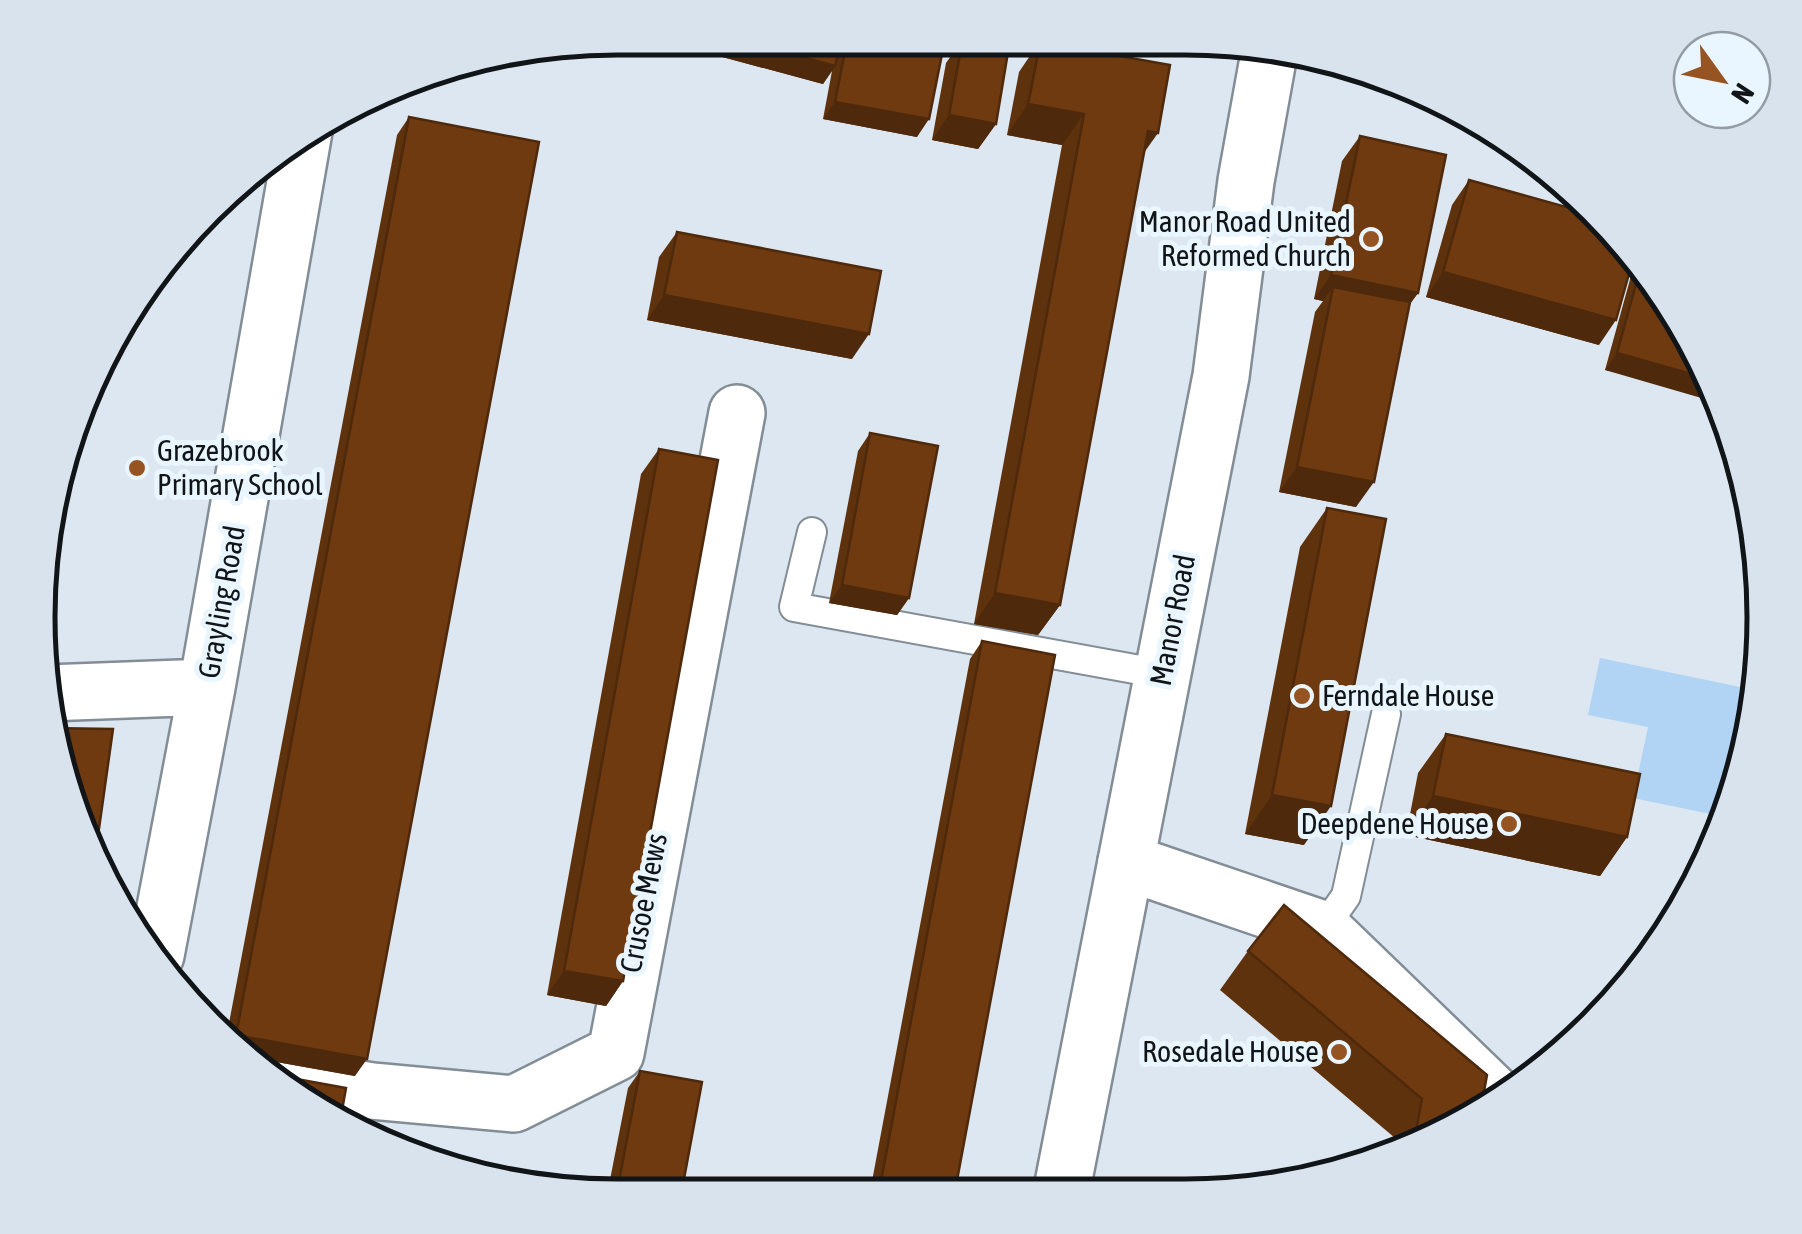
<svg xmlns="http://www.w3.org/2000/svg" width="1802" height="1234" viewBox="0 0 1802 1234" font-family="'Asap Condensed',sans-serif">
<rect width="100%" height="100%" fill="#dce7f1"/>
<path fill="#b1d4f4" d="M1600,658L1750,689L1725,817L1633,798L1648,727L1588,715Z"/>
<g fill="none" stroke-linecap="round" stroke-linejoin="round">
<defs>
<path id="service" d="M812,532L794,607L1162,674
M1323,929L1346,896L1386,714"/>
<path id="minor" d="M47,693L207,687
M1126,862L1323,929L1497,1097
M156,955L207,687L304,131
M283,1077L372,1091L514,1104L616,1053L737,413"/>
<path id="secondary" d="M1062,1189L1221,376L1246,181L1270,48"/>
</defs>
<use href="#service" stroke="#838d96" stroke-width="32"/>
<use href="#minor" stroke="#838d96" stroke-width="60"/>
<use href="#secondary" stroke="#838d96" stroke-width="60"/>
<use href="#service" stroke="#fff" stroke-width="28"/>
<use href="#minor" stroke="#fff" stroke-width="55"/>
<use href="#secondary" stroke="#fff" stroke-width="55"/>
</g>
<path fill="#5f320e" d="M652,38L935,43L917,137L823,119L832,71L823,84Z
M960,43L993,44L996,124L978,149L932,140L946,63Z
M1038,44L1058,45L1144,153L1060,605L1038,635L974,624L1062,145L1007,135L1019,72Z
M409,117L355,1076L254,1058L226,1039L397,135Z
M1360,136L1418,293L1409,305L1356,507L1279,492L1315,312L1323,301L1314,299L1342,161Z
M1469,180L1599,345L1426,297L1452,205Z
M677,232L852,359L647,320L659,257Z
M1634,265L1721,396L1605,370Z
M870,433L909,598L897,615L829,603L858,451Z
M659,449L623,981L606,1006L547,995L641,474Z
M1327,508L1304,845L1245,834L1300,547Z
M982,641L955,1191L870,1192L970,659Z
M1446,734L1627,837L1600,876L1406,835L1418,773Z
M1248,951L1481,1108L1442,1136L1392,1153L1395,1138L1220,990Z
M640,1071L617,1196L607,1195L628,1088Z"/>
<path fill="#4e290b" d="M652,38L696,39L728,47L733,39H736L835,66L823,84Z
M835,102L929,119L917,137L823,119Z
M1028,104L1084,114L1062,145L1007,135Z
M949,115L996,124L978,149L932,140Z
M1148,131L1158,133L1136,164Z
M1443,272L1616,320L1599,345L1426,297Z
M1331,275L1418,293L1400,318L1333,287L1323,301L1314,299Z
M664,295L869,334L852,359L647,320Z
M1617,353L1709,379L1721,396L1722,404L1605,370Z
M1297,467L1374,482L1356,507L1279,492Z
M842,585L909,598L897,615L829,603Z
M995,593L1060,605L1038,635L974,624Z
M1272,795L1331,806L1304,845L1245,834Z
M1433,796L1627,837L1600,876L1406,835Z
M564,971L623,981L606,1006L547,995Z
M236,1035L367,1059L355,1076L254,1058L230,1042Z
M617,1191L642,1196H614Z"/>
<path fill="#6f3a10" stroke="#4e290b" stroke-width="2.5" d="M696,39H730L728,47Z
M736,39L842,41L835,66Z
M847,41L935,43L944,44L929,119L835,102Z
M962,43L993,44L1009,46L996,124L949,115Z
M1040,44L1058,45L1170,65L1158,133L1148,131L1060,605L995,593L1084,114L1028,104Z
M409,117L539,142L367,1059L236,1035Z
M1360,136L1446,155L1418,293L1331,275Z
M1469,180L1602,217L1632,263L1616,320L1443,272Z
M677,232L881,271L869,334L664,295Z
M1639,273L1709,379L1617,353Z
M1333,287L1410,302L1374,482L1297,467Z
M870,433L938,446L909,598L842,585Z
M659,449L718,460L623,981L564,971Z
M1327,508L1386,519L1331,806L1272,795Z
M982,641L1055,655L955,1191L879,1192Z
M48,728L113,729L94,864L49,730Z
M1446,734L1640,774L1627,837L1433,796Z
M1284,905L1487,1075L1481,1108L1442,1136L1413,1146L1422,1099L1248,951Z
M640,1071L702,1082L681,1195L642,1196L617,1191Z
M280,1076L346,1088L341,1116Z"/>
<g fill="#975423" stroke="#e9f5ff" stroke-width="4">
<circle cx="1371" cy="239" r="10"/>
<circle cx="137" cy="468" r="10"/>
<circle cx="1302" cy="696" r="10"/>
<circle cx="1509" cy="824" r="10"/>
<circle cx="1339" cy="1052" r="10"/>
</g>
<g text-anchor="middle" stroke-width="10" stroke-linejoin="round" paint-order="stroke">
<g font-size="30" fill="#111518" stroke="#e9f5ff" text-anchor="end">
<text x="1351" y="232">Manor Road United<tspan x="1351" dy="34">Reformed Church</tspan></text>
<text x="157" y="461" text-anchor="start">Grazebrook<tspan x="157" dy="34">Primary School</tspan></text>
<text x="1322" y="706" text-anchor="start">Ferndale House</text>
<text x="1489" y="834">Deepdene House</text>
<text x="1319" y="1062">Rosedale House</text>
</g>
<g font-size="30" fill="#111518" stroke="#e9f5ff">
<text transform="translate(222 602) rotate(-80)" y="10">Grayling Road</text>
<text transform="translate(1173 620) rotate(-79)" y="10">Manor Road</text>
<text transform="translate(644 903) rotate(-79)" y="10">Crusoe Mews</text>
</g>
</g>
<path d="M0 0H1802V1234H0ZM617 55H1185A562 562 0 0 1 1747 617V617A562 562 0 0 1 1185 1179H617A562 562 0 0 1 55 617V617A562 562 0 0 1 617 55Z" fill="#d8e3ed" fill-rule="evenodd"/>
<path fill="none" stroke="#111518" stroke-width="5" d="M617 55H1185A562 562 0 0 1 1747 617V617A562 562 0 0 1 1185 1179H617A562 562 0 0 1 55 617V617A562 562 0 0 1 617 55Z"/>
<g transform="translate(1722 80) rotate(123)"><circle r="48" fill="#e9f5ff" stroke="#939ba3" stroke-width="2.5"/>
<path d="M0-8L18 38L0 25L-18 38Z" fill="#975423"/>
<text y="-15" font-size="28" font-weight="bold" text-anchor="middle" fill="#111518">N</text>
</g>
</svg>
